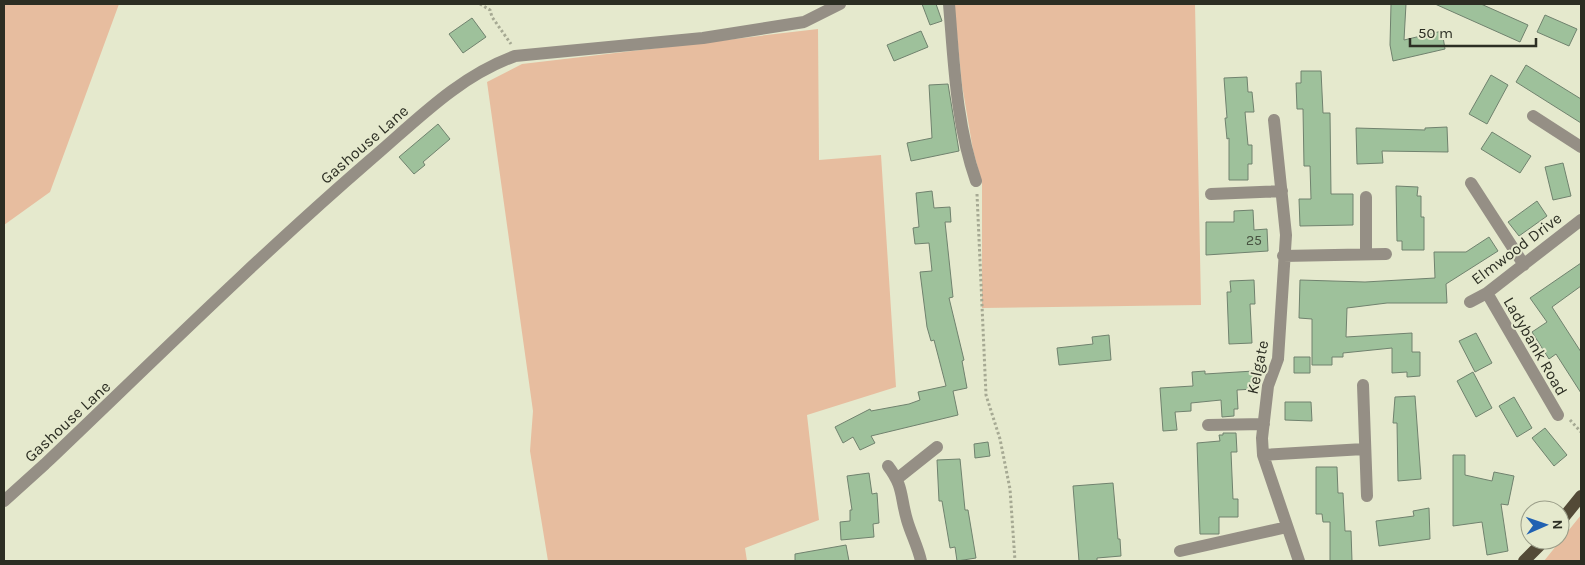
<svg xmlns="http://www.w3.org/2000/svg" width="1585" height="565" viewBox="0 0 1585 565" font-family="Karla,sans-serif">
<rect width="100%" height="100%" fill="#e5e9cd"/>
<path fill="#e7bd9f" d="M4,4H119L50,192L4,225Z
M954,4H1195L1201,305L982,308V183L973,150L962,85Z
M818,29L819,160L881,155L896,387L807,415L819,520L745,548L747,561H548L530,451L533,411L487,82L522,64Z
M1581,515V561H1544Z"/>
<path fill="#9ec19b" stroke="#70826e" d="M922,4H936L942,21L930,25Z
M1391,4H1406L1404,40L1442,31L1445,49L1393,61L1390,45Z
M1435,4H1481L1528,25L1520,42Z
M1545,15L1577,29L1569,46L1537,32Z
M472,18L486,37L463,53L449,34Z
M921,31L928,47L894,61L887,45Z
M1526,65L1581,99V123L1516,82Z
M1301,71H1321L1323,113H1330L1331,194H1353V225L1300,226L1299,199H1311L1310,166H1304L1303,109H1297L1296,83H1301Z
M1491,75L1508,85L1487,124L1469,114Z
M1247,77L1248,92H1252L1254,112H1245L1248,145H1252V164H1248V180H1229V138L1227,139L1225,118H1227L1224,78Z
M948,84L959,151L911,161L907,143L932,138L929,85Z
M438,124L450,139L423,162L425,165L414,174L399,157Z
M1447,127L1448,152L1382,151L1383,163L1357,164L1356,128L1425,130V128Z
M1492,132L1531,156L1520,173L1481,149Z
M1563,163L1571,196L1553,200L1545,167Z
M1396,186L1418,187L1417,196H1421V217H1424V250H1402V241H1397Z
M932,191L934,208L950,207L951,222H945L953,297L949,298L964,360L962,361L967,388L953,391L958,415L871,436L875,443L860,450L853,437L843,443L835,427L870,409L871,411L909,404L920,400L918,392L946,386L934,340L931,341L927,327L920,272L932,271L929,243L915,244L913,228L919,227L916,193Z
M1537,201L1547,216L1519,236L1508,222Z
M1253,210L1254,230L1267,229L1268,251L1206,255V222H1234V211Z
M1489,237L1498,251L1446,284L1447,303H1387L1347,308L1346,337L1412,333V352H1420V376L1407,377V372L1392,373V348L1343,353V357H1332V365H1312V319L1299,318L1300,280L1365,282L1435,278L1434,252H1466Z
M1581,263V286L1552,307L1581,352V393L1556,354L1549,359L1532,332L1547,322L1530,298Z
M1254,280L1255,304H1250L1252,343L1229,344L1227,292H1231L1230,281Z
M1476,333L1492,363L1475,372L1459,341Z
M1109,335L1111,360L1059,365L1057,348L1093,344L1092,337Z
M1294,357H1310V373H1294Z
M1205,371V374L1254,371V389L1237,390L1238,409H1234V416L1222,417L1221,400L1191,403V411L1175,412L1177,430L1163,431L1160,388L1193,386L1192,372Z
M1473,372L1492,408L1476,417L1457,381Z
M1415,396L1421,479L1398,481L1397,423H1393L1395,397Z
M1514,397L1532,428L1517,437L1499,406Z
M1285,402H1311L1312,421L1285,420Z
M1545,428L1567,455L1554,466L1532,438Z
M1223,433H1236L1237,452H1231L1233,499H1238V517H1219V534H1200L1197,443L1220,441L1219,435H1223Z
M988,442L990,456L975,458L974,444Z
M1453,455H1465V475L1492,481L1494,472L1514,476L1508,505L1501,504L1508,551L1487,555L1482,522L1453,526Z
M960,459L965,510H968L976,558L957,561L955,547L950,548L942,501H939L937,460Z
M1316,467H1337L1338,493H1343L1345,531H1351L1352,561H1330V522H1323L1322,514H1316Z
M869,473L872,494L877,493L879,523L873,524L874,537L841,540L840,522L850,521V510H852L847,476Z
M1113,483L1118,539H1120L1121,556L1097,558V561H1079L1073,486Z
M1429,508L1430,539L1379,546L1376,521L1414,516L1413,511Z
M846,545L849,561H795V554Z"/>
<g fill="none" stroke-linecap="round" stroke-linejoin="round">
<path stroke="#a6a993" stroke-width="3" stroke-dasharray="2.5 2.5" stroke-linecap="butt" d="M480,4L490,10L492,17L511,44
M977,194L986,395L1000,439L1010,489L1015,561
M1570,420L1581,432"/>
<path stroke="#958f85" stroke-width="12" d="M949,4C954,63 956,124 976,181
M1533,116L1581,147
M1274,120L1286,235L1278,359L1268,386L1262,438L1263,455L1299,561
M1471,183L1524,265
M1211,194L1282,191
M1366,197V254
M1283,256L1386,254
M1487,293L1558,415
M1470,302L1487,293L1581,220
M1363,385L1367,496
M1208,425L1264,424
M1263,455L1364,449
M888,466C904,487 900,496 907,520C911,534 918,547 921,561
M898,478L937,447
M4,501L45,464C152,362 257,258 369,161C415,122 457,77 515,56L703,38L804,22L840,4
M1180,551L1287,527"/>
<path stroke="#534a37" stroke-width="12" d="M1560,522L1581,496
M1524,561L1545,540"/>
</g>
<g text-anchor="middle" stroke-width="4" stroke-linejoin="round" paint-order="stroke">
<g font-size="14" fill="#485341">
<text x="1254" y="245">25</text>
</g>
<g font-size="16" fill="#2c2e23" stroke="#e5e9cd">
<text transform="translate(364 144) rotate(-41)" y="6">Gashouse Lane</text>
<text transform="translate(1516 248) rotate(-37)" y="6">Elmwood Drive</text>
<text transform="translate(1536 346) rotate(60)" y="6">Ladybank Road</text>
<text transform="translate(1257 367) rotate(-78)" y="6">Kelgate</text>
<text transform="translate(67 421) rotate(-43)" y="6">Gashouse Lane</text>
</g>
</g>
<rect width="1585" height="565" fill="none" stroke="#2c2e23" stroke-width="10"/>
<g transform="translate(1545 525) rotate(88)"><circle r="24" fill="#e5e9cd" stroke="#9b9e89"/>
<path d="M0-4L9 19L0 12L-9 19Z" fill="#2061b2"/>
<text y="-8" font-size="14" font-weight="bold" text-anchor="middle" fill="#2c2e23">N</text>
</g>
<path d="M1410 38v8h126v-8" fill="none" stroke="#2c2e23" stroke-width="2.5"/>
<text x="1418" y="38" font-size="15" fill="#2c2e23" stroke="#e5e9cd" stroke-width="4" paint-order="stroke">50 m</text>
</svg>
